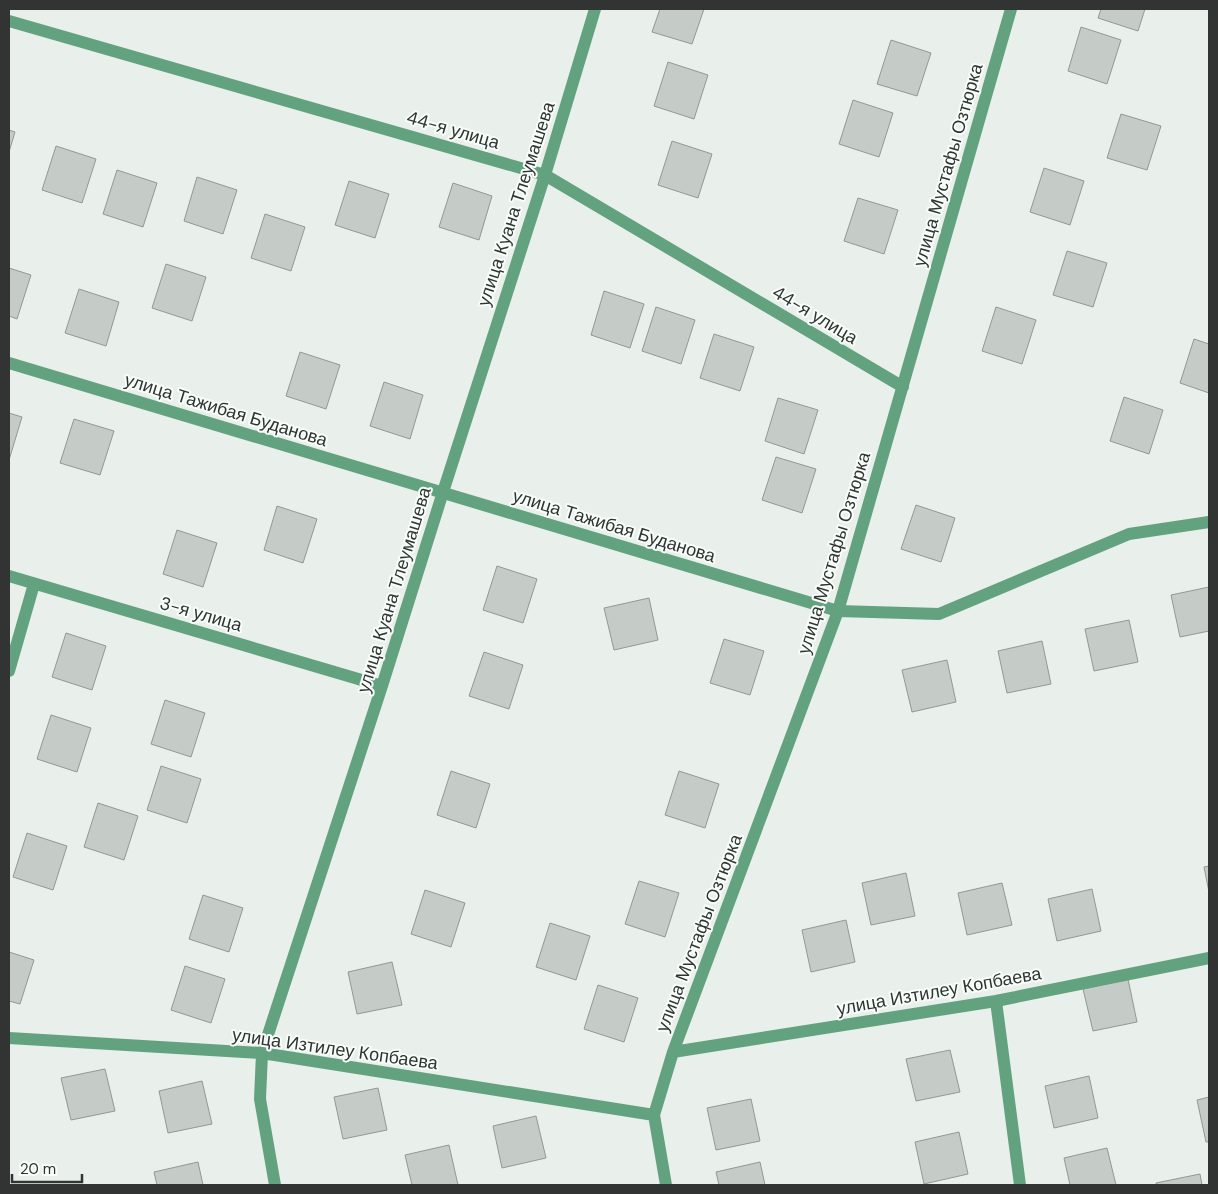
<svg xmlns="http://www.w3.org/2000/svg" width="1218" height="1194" viewBox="0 0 1218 1194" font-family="'DM Sans',sans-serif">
<rect width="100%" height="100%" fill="#e9efeb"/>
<path fill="#c5cbc7" stroke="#929894" d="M660,9H704L692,44L652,32Z
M1101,9H1145L1138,31L1098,18Z
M1081,27L1121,40L1107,84L1068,71Z
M891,40L931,53L917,96L877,84Z
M668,62L708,75L694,119L654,106Z
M853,100L893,113L879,157L839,144Z
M1121,114L1161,126L1147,170L1107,158Z
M9,130L15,132L9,152Z
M672,141L712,154L698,198L658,185Z
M56,146L96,159L82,203L42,190Z
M1044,168L1084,181L1070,225L1030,212Z
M117,170L157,183L143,227L103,214Z
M197,177L237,190L223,234L184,221Z
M349,181L389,194L375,238L335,225Z
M453,183L492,196L479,240L439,227Z
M858,198L898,210L884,254L844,241Z
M265,214L305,227L291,271L251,258Z
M1067,251L1107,263L1093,307L1053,295Z
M166,264L206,277L192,321L152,308Z
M9,268L31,275L17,319L9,316Z
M79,289L119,302L106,346L65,333Z
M604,291L644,304L630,348L591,335Z
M656,307L695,320L681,364L642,351Z
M996,307L1036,320L1022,364L982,351Z
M714,334L754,347L740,391L700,378Z
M1194,339L1209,344V393L1180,383Z
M300,352L340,365L326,409L286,396Z
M384,382L423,395L410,439L370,426Z
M1124,397L1163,410L1149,454L1110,441Z
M778,398L818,410L804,454L765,441Z
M9,413L22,417L9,460Z
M74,419L114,431L100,475L60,463Z
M776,457L816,469L802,513L762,500Z
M916,505L955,518L941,562L901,549Z
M277,506L317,519L303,563L264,550Z
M177,530L217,543L203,587L163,574Z
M497,566L537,579L523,623L483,610Z
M1209,587V631L1180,637L1171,595Z
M649,598L658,640L614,650L604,608Z
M1129,620L1138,662L1094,671L1085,629Z
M66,633L106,646L92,690L52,677Z
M724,639L764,651L750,695L710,683Z
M1042,641L1051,684L1007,693L998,651Z
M484,652L523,665L509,709L469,696Z
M947,660L956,702L912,712L902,670Z
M165,700L205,713L191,757L151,744Z
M51,715L91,728L77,772L37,759Z
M161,766L201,779L187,823L147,810Z
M451,771L490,784L476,828L437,815Z
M679,771L719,784L705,828L665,815Z
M98,803L138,816L124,860L84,847Z
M27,833L67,846L53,890L13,877Z
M1209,866V892L1204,867Z
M906,873L915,916L871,925L862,883Z
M639,881L679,893L665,937L625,924Z
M1002,883L1012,925L967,935L958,893Z
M1092,889L1101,931L1057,941L1048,899Z
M425,890L465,903L451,947L411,934Z
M203,895L243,908L229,952L189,939Z
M846,920L855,962L811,972L802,930Z
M550,923L590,936L576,980L536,967Z
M9,952L34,960L20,1004L9,1001Z
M392,962L402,1005L357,1014L348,972Z
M185,966L225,979L211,1023L171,1010Z
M1128,979L1137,1022L1093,1031L1083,989Z
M598,985L638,998L624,1042L584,1029Z
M950,1050L960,1092L916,1101L906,1059Z
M105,1069L115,1111L71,1120L61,1078Z
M1089,1076L1098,1118L1054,1128L1045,1086Z
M202,1081L212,1124L168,1133L159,1091Z
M378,1088L387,1130L343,1139L334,1097Z
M1209,1097V1142H1206L1197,1100Z
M751,1099L760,1141L716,1150L707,1108Z
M536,1116L546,1158L502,1168L493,1126Z
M959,1132L968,1174L924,1184L915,1142Z
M449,1145L458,1185H412L405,1155Z
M1107,1148L1116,1185H1070L1064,1158Z
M198,1162L203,1185H157L154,1172Z
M760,1162L765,1185H719L716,1172Z
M1200,1174L1202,1185H1156V1183Z"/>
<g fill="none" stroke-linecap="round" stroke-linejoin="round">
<path stroke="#63a27f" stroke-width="12" d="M9,21L545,175L903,387
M9,363L838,611L939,614L1129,534L1209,522
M9,576L382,686
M9,671L34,584
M996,1001L1020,1185
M9,1038L262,1053L654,1115
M673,1052L996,1001L1209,958
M275,1185L260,1099L262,1053L382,686L443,492L545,175L595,9
M666,1185L654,1115L673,1052L838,611L1011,9"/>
</g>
<g text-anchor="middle" stroke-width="4" stroke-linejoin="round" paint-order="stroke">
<g font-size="18" fill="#313432" stroke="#f7fdf9">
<text transform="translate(453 130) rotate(16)" y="6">44-я улица</text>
<text transform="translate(948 165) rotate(-74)" y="6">улица Мустафы Озтюрка</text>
<text transform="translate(516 204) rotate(-72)" y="6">улица Куана Тлеумашева</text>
<text transform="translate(815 315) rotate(31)" y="6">44-я улица</text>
<text transform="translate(226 410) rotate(17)" y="6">улица Тажибая Буданова</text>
<text transform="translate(614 526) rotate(17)" y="6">улица Тажибая Буданова</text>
<text transform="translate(834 553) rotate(-73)" y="6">улица Мустафы Озтюрка</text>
<text transform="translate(394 590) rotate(-73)" y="6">улица Куана Тлеумашева</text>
<text transform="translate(201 614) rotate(16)" y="6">3-я улица</text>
<text transform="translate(699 933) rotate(-69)" y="6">улица Мустафы Озтюрка</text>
<text transform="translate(939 991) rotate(-10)" y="6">улица Изтилеу Копбаева</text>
<text transform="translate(335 1049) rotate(8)" y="6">улица Изтилеу Копбаева</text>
</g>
</g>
<rect width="1218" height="1194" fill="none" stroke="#313432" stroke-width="20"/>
<path d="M12 1174v8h70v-8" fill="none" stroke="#313432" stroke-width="2.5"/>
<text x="20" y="1174" font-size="15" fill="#313432" stroke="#f7fdf9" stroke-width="4" paint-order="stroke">20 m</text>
</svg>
